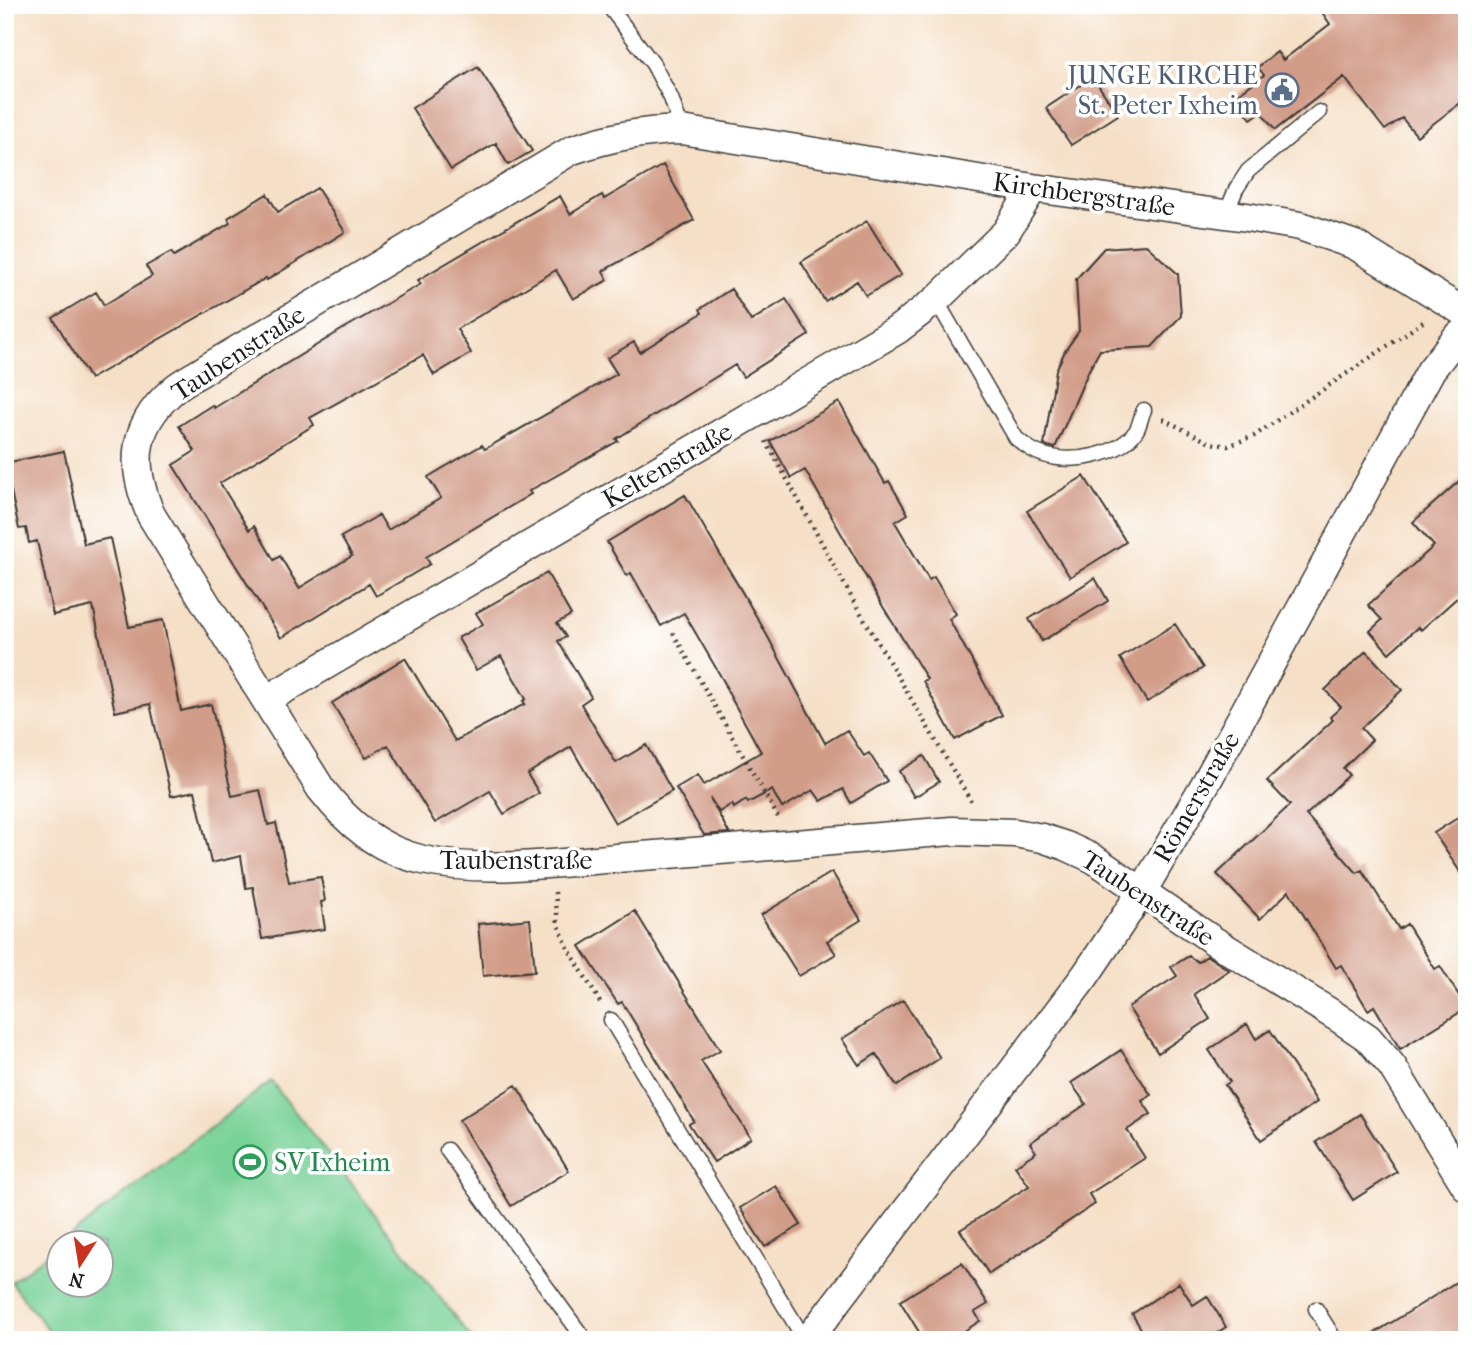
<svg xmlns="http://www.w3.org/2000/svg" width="1472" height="1345" viewBox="0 0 1472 1345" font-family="'IM FELL French Canon',serif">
<rect width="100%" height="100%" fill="#fff"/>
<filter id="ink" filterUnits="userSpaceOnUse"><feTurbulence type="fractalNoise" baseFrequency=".0143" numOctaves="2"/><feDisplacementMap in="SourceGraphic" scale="14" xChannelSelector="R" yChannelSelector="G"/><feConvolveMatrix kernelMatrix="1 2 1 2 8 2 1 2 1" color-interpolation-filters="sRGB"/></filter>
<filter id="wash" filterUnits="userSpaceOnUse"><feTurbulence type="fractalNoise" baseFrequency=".00686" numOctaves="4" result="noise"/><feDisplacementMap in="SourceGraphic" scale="28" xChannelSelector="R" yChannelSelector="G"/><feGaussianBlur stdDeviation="1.57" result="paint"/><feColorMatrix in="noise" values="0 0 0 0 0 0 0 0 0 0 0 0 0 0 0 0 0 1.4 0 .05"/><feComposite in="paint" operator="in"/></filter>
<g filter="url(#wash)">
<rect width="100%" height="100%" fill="#f5dfc6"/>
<path fill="#79d298" stroke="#4a775a" stroke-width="2" d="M271,1081L473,1340H56L11,1282L59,1245L60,1286H102V1244L61,1243Z"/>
<g id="blocks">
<path fill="#d19c88" d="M1317,5H1467V98L1417,136L1402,118L1385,130L1344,77L1275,130L1261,112L1251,119L1234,97L1264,75L1258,67L1277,52L1283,60L1330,24Z
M478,67L532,151L508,165L496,143L451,170L412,108Z
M1093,77L1118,115L1071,145L1046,108Z
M663,165L694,220L603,271L608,280L573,299L556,270L457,329L471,353L434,375L423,355L310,418L314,425L220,483L249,530L254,526L274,560L280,556L299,588L352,556L341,537L379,515L388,530L441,498L428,477L482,445L485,449L617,374L607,358L634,342L640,352L702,313L700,309L731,289L751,321L786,299L809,335L743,377L735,365L616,439L618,441L529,491L531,494L426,557L430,564L376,596L369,584L281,638L173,465L195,451L179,426L212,405L214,408L343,329L421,284L418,280L560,196L570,214L602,195L604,199Z
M317,188L345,232L267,280L266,278L90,379L53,318L96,292L104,305L152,276L146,266L171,252L174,256L230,223L228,218L267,194L278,212Z
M867,221L901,275L866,296L857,281L825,301L801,262Z
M1146,245L1178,274L1181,316L1152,347L1100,350L1089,370L1055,448L1044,445L1056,370L1065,351L1079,331L1076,279L1104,248Z
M839,402L885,483L889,481L908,514L895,522L929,580L934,577L956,614L949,619L1002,715L955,740L923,681L927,679L882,605L805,470L791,478L770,441Z
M64,451L84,544L110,538L129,627L163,620L181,711L211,704L232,796L260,790L268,825L276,823L289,882L321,877L325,901L321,902L325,929L262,939L253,887L246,888L241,856L211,863L195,791L171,796L150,704L115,712L93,606L53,615L37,541L29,543L26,528L19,529L5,463Z
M1467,474V589L1421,630L1418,627L1389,653L1370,631L1382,620L1368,605L1434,546L1413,522Z
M1084,476L1126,542L1070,577L1027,511Z
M685,495L762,626L825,743L847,730L864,756L869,753L887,781L851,803L843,789L821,801L813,790L782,808L772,790L748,803L746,800L734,808L732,804L719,812L710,798L729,833L704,835L676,788L698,775L704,785L761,752L725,687H727L684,613L661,626L631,573L627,576L607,542Z
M547,573L571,615L557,623L566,637L558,641L591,697L581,704L616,763L646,745L672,791L615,823L571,747L527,774L539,793L504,814L490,791L435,823L388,745L366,758L332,703L405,658L455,741L525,704L523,701L526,699L501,656L476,670L458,638L483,624L476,613Z
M1095,578L1108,601L1042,641L1029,619Z
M1175,624L1203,668L1147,702L1120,658Z
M1366,651L1402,690L1361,728L1372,740L1343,768L1349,775L1306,815L1357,873L1362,870L1399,929L1407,924L1435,969L1440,966L1467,1008L1400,1049L1374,1006L1368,1010L1341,965L1336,968L1289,891L1260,919L1217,874L1290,805L1267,781L1333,720L1330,717L1341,707L1325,690Z
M924,756L939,782L914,797L899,771Z
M1467,812V882L1434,833Z
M832,872L861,920L827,941L836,954L799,976L761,915Z
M635,911L720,1050L701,1061L751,1138L714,1162L689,1124L694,1121L622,1002L618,1004L580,946Z
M530,919L535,971L483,976L478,924Z
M1189,956L1198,962L1207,956L1229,970L1194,994L1210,1019L1158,1053L1128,1007L1177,976L1171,967Z
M903,1000L940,1058L897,1086L876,1054L859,1065L842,1039Z
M1247,1024L1256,1039L1270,1030L1317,1102L1261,1140L1225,1085L1230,1082L1209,1050Z
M1121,1050L1151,1095L1142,1101L1151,1114L1127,1130L1145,1158L1089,1194L1095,1204L989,1274L960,1230L1029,1186L1015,1166L1036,1152L1030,1143L1086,1104L1071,1083Z
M516,1085L569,1171L511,1206L459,1120Z
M1360,1114L1397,1172L1353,1200L1316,1142Z
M776,1186L801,1225L765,1247L740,1208Z
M962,1263L988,1304L975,1312L980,1321L950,1340H924L900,1301Z
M1467,1275V1340H1363L1412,1310Z
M1179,1283L1193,1305L1207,1296L1226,1327L1206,1340H1148L1132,1314Z"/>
</g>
</g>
<g filter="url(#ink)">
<use href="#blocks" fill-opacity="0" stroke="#3d3936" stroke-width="2"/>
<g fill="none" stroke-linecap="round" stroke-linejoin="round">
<defs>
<path id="service" d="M608,5L653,64L671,98L682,130
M1226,214L1236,189L1248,171L1319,112
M936,300L1016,438C1025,446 1033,452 1044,455C1072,464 1119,456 1136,431C1140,425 1141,416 1144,410
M611,1020L805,1340
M447,1150L585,1340
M1316,1309L1335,1340"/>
<path id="minor" d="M1467,314L1355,245L1300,226L1247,217L1033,188L682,130C641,131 610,137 572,150L207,368C196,376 181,382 171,392C130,429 131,468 151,515L321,789C348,824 379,850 423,860C485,874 566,862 629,857C737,849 844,840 952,831L1015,833L1042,838L1066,846L1094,859L1214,941L1337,1017L1368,1038L1392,1066L1467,1188
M266,700L897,330L936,300L1006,232L1033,188
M808,1340L1085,976L1143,890L1207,781L1431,370L1456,338L1467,329"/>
</defs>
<use href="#service" stroke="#3d3936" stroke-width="17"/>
<use href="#minor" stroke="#3d3936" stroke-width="31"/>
<path stroke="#3d3936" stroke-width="4.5" stroke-dasharray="2 5" stroke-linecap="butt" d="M1163,419L1210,443L1228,446L1254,436L1423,322
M766,441L853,600L971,801
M673,633L778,817
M555,892L558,924L568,948L600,1002"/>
<use href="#service" stroke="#fff" stroke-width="14"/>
<use href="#minor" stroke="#fff" stroke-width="28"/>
</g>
</g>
<defs>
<symbol id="civic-ring" viewBox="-11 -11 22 22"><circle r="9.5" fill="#fff" stroke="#5c6f8a" stroke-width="1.5"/><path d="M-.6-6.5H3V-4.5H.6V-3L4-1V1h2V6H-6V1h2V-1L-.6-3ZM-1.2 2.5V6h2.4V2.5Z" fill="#5c6f8a"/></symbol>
<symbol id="stadium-ring" viewBox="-11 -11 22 22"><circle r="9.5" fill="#fff" stroke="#2e9e5b" stroke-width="1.5"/><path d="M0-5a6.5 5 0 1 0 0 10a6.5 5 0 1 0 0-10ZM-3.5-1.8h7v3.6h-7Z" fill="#2e9e5b"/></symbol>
</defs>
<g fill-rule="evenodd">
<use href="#civic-ring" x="1263" y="71" width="38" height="38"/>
<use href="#stadium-ring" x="231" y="1143" width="38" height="38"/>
</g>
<g text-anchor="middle" stroke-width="7" stroke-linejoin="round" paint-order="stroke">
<g font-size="26" fill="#4e5e75" stroke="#fff" text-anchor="end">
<text x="1258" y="84">JUNGE KIRCHE<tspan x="1258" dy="30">St. Peter Ixheim</tspan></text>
</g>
<g font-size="26" fill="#1c1c1c" stroke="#fff">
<text transform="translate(1084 194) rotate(8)" y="9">Kirchbergstraße</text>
<text transform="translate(238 353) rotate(-33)" y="9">Taubenstraße</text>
<text transform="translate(667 465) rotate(-30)" y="9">Keltenstraße</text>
<text transform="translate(1196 797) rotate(-60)" y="9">Römerstraße</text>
<text x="516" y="869">Taubenstraße</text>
<text transform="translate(1148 898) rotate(33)" y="9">Taubenstraße</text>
</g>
<g font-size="26" fill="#27864d" stroke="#fff" text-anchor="start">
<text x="274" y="1171">SV Ixheim</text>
</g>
</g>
<rect width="1472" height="1345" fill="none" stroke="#fff" stroke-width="28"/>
<g transform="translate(80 1264) rotate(192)"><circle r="33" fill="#ffffff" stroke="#a4a4a4" stroke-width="2"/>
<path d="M0-5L12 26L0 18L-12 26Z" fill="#c8321e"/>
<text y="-10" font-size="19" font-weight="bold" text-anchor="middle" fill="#1c1c1c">N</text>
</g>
</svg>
